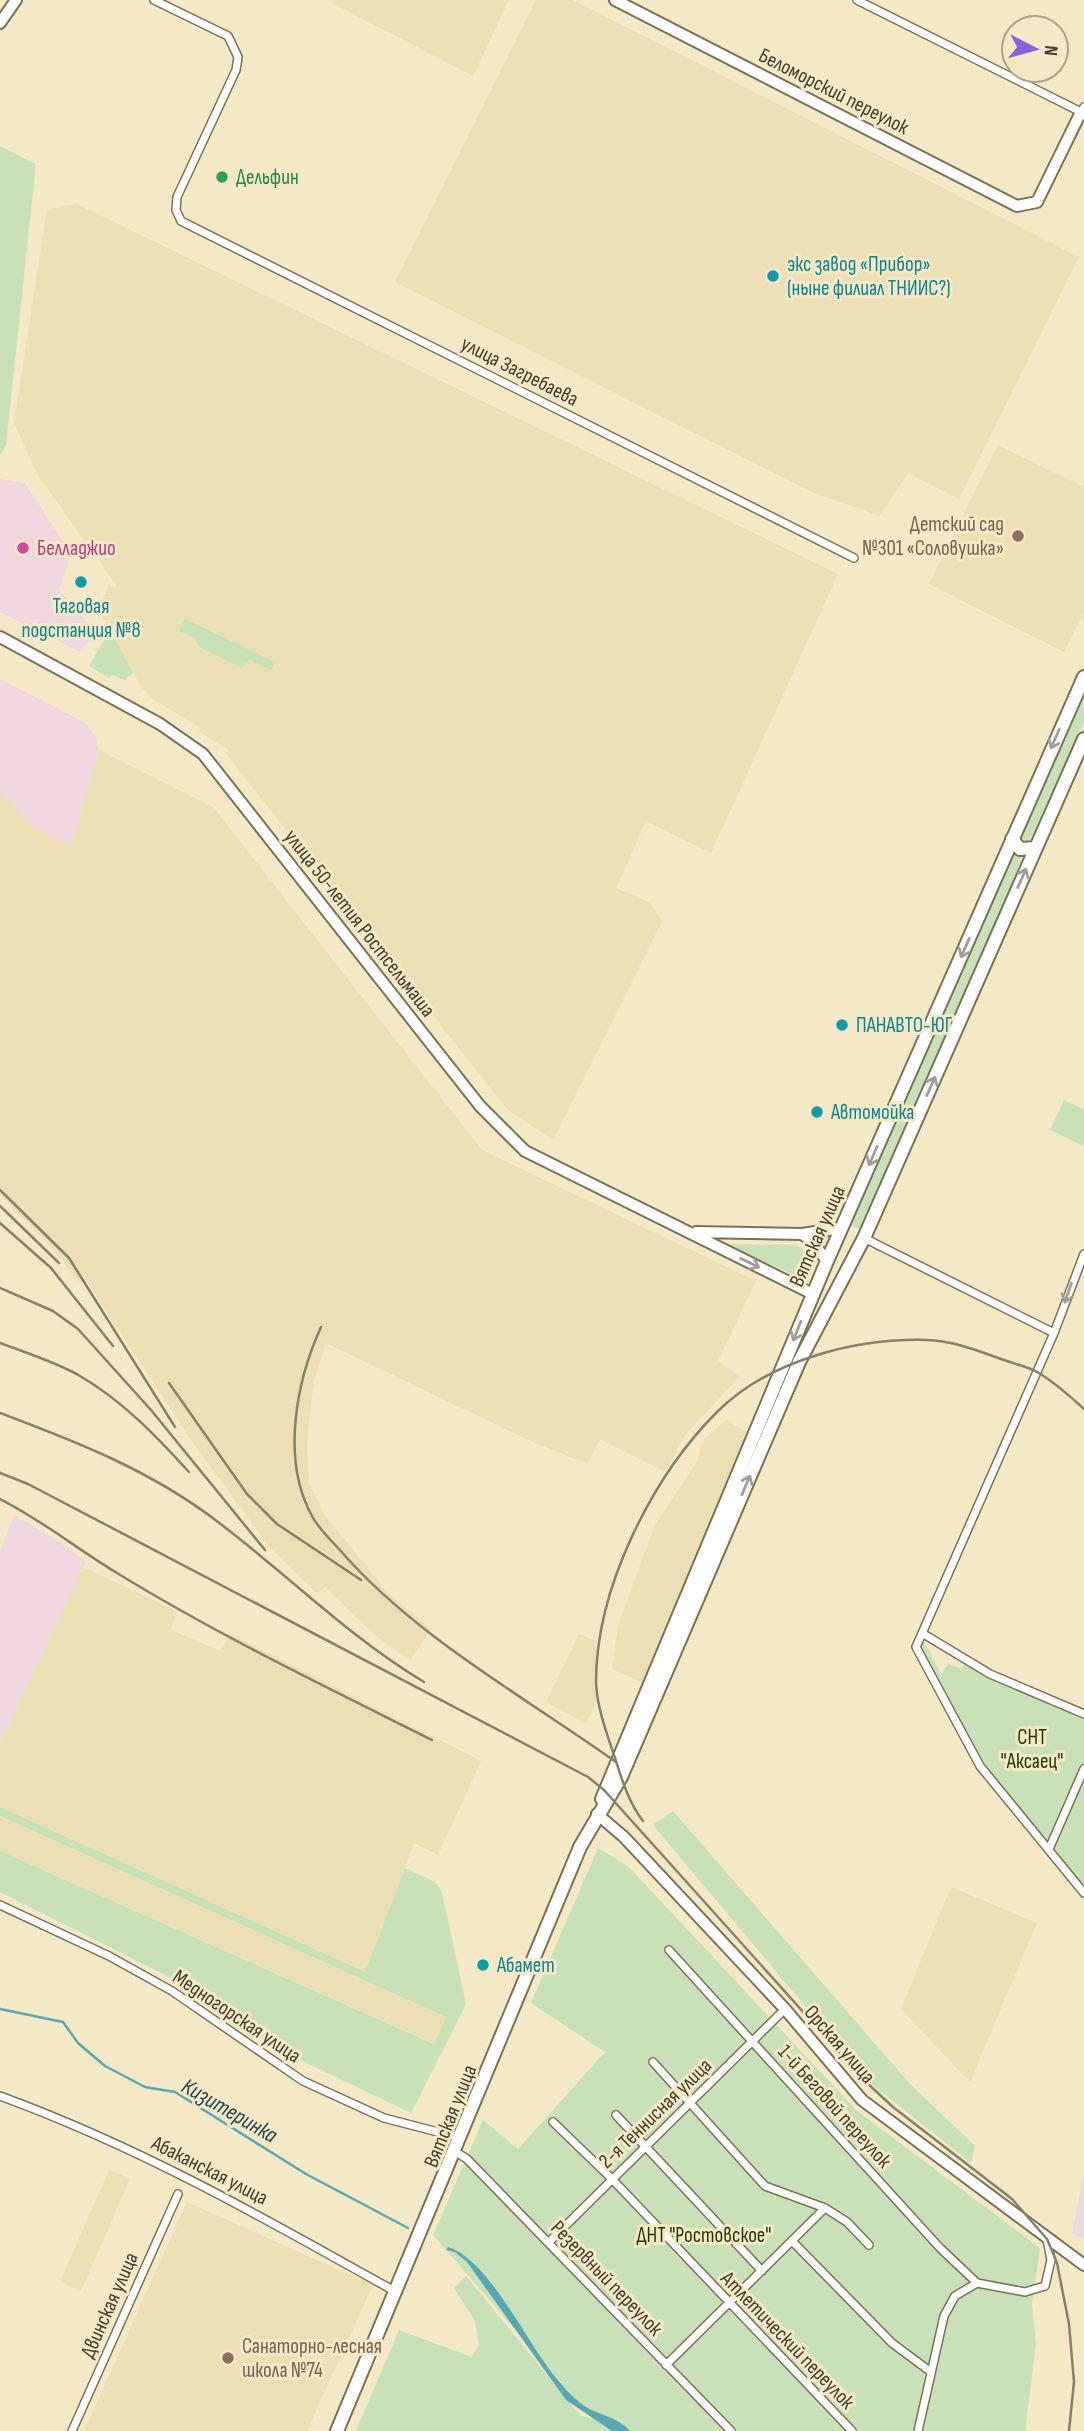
<svg xmlns="http://www.w3.org/2000/svg" width="1084" height="2431" viewBox="0 0 1084 2431" font-family="'Sofia Sans Condensed',sans-serif">
<rect width="100%" height="100%" fill="#f4e8c6"/>
<path fill="#f0d7df" d="M0,479L25,483L71,554L59,590L97,633L80,652L0,612Z
M0,679L84,722L95,735L99,750L71,848L31,825L0,791Z
M14,1515L54,1538L86,1562L0,1744V1551Z
M1084,2173V2238L1072,2234Z"/>
<path fill="#ecdfb5" d="M334,0H509L473,76L332,3Z
M536,0H573L1079,257L959,499L908,473L879,516L812,492L395,282Z
M77,204L838,574L711,853L646,821L616,888L649,902L662,921L553,1140L507,1109L226,754L229,750L199,732L201,728L154,700L142,688L98,609L109,585L114,588L116,585L39,477L14,423L47,209Z
M998,445L1084,487V613L1064,652L929,584Z
M99,750L213,807L482,1150L756,1281L718,1361L740,1376L685,1435L666,1472L600,1439L587,1464L524,1438L326,1343L314,1380L307,1442L309,1483L324,1514L388,1593L431,1629L410,1660L378,1638L325,1587L317,1594L268,1545L191,1440L86,1280L79,1283L53,1249L0,1195V791L31,825L71,847Z
M726,1420L749,1433L643,1683L612,1669L618,1625L655,1525L698,1460L702,1441Z
M83,1567L177,1611L171,1630L221,1651L230,1634L481,1761L438,1855L414,1843L365,1973L0,1807V1744Z
M579,1634L596,1641L598,1699L586,1724L546,1702Z
M0,1816L446,2017L435,2044L0,1851Z
M951,1887L1037,1923L970,2082L901,2009Z
M109,2170L130,2179L81,2291L60,2282Z
M187,2202L373,2285L307,2431H84Z"/>
<path fill="#c9e1b8" d="M0,146L35,164V173L6,445L0,455Z
M185,619L275,662L271,670L250,660L242,668L199,647L195,638L179,631Z
M110,630L133,672L125,680L112,675L109,678L89,666Z
M1084,691V722L1030,842L1020,837Z
M1015,848L1025,853L865,1223L861,1229L851,1226V1220Z
M1064,1100L1084,1109V1146L1050,1130Z
M732,1244L796,1245L808,1253L809,1268L803,1273L792,1274L732,1247Z
M923,1639L941,1674L948,1664L962,1669L964,1662L1084,1717V1894L1000,1794L918,1647Z
M0,1807L365,1972L405,1868L435,1882L442,1892L466,2004L411,2113L290,2055L167,1976L0,1892V1851L434,2044L446,2017L0,1816Z
M673,1811L910,2084L975,2146L971,2163L868,2081L653,1825Z
M598,1848L628,1866L856,2110L1040,2248L1032,2305L1036,2344L1025,2431H356L399,2330L472,2357L479,2345L475,2321L454,2288L466,2276L580,2415L593,2419L433,2235L483,2120L518,2149L605,2052L531,2003Z"/>
<path fill="#58a8b4" d="M448,2247C487,2258 527,2342 553,2374C561,2384 573,2398 583,2405C599,2416 617,2416 630,2431H612L566,2400L467,2262L455,2252L446,2250Z"/>
<g fill="none" stroke-linecap="round" stroke-linejoin="round">
<path stroke="#58a8b4" stroke-width="2.5" d="M0,2009L63,2022L78,2043L105,2066L145,2087L175,2092L306,2174L408,2228"/>
<defs>
<path id="street" d="M154,0L228,36L238,57L236,70L177,197L176,210L181,221L854,558
M857,0L1081,112L1084,107
M864,1238L1054,1333
M1084,1254L1054,1333L916,1647L980,1766L1084,1893
M922,1633L990,1674L1084,1714
M1049,1849L1084,1769
M0,1905L109,1956L172,1991L303,2081L384,2118L461,2138
M669,1950L940,2248L977,2283
M653,2062L765,2186L825,2208L847,2222L869,2245
M0,2096C142,2148 264,2218 396,2292
M616,2115L762,2271
M553,2122L612,2179L852,2431
M456,2152L467,2159L731,2431
M549,2242L785,2009
M793,2242L892,2343L931,2372
M666,2365L825,2208
M72,2431L178,2194
M918,2431L944,2316L955,2296L977,2283L1025,2292L1045,2286L1051,2260L1047,2239"/>
<path id="secondary" d="M615,0L1017,206L1037,202L1081,112L1084,114
M0,23L16,0
M0,637L160,724L203,754L480,1106L525,1151L813,1294
M696,1232L802,1234L841,1228
M802,1234L811,1240L827,1261
M597,1814L624,1837L785,2009L862,2100L1084,2265"/>
<path id="primary" d="M1012,839L1020,849L1035,848
M602,1799L827,1261L1084,677
M337,2431L580,1847L621,1777L799,1362L864,1238L1084,739"/>
</defs>
<use href="#street" stroke="#7b7153" stroke-width="10"/>
<use href="#secondary" stroke="#7b7153" stroke-width="14"/>
<use href="#primary" stroke="#7b7153" stroke-width="16"/>
<use href="#street" stroke="#fff" stroke-width="7"/>
<use href="#secondary" stroke="#fff" stroke-width="10"/>
<use href="#primary" stroke="#fff" stroke-width="12"/>
<path stroke="#87806a" stroke-width="2.5" d="M0,1190L69,1258L175,1427
M0,1206L59,1263
M0,1223L51,1268L113,1346
M0,1288L53,1311L78,1329L151,1410L265,1550
M321,1327C296,1382 281,1460 312,1516C318,1528 330,1539 339,1549C415,1637 522,1695 616,1762
M0,1343C26,1353 56,1362 80,1376C123,1401 156,1436 189,1472
M169,1383L247,1494L277,1524L361,1580
M0,1413C77,1442 152,1471 218,1522C287,1574 350,1638 424,1682
M0,1473L28,1484L588,1777L604,1790L867,2083L893,2107L1012,2199L1047,2239L1057,2263L1069,2324L1074,2382L1069,2431
M0,1499C42,1520 77,1549 117,1573C218,1635 326,1687 432,1740
M643,1821C629,1803 622,1780 615,1758C607,1734 597,1708 596,1682C596,1588 652,1477 717,1412C769,1360 856,1338 927,1340C954,1341 979,1351 1004,1360C1015,1364 1029,1367 1039,1373C1055,1383 1070,1396 1084,1409"/>
</g>
<defs><path id="oneway-shaft" d="M-6 0H5M1.5-3L5.5 0L1.5 3" fill="none" stroke-width="1.6" stroke-linecap="round" stroke-linejoin="round" transform="scale(1.75)"/></defs>
<g stroke="#a09e97">
<use href="#oneway-shaft" transform="translate(1055 739) rotate(114)"/>
<use href="#oneway-shaft" transform="translate(1022 878) rotate(-66)"/>
<use href="#oneway-shaft" transform="translate(965 948) rotate(114)"/>
<use href="#oneway-shaft" transform="translate(931 1086) rotate(-66)"/>
<use href="#oneway-shaft" transform="translate(873 1156) rotate(113)"/>
<use href="#oneway-shaft" transform="translate(750 1263) rotate(26)"/>
<use href="#oneway-shaft" transform="translate(1068 1293) rotate(109)"/>
<use href="#oneway-shaft" transform="translate(797 1331) rotate(112)"/>
<use href="#oneway-shaft" transform="translate(746 1485) rotate(-67)"/>
</g>
<circle fill="#2e9e5b" stroke="#f4e8c6" stroke-width="2.5" cx="222" cy="177" r="7"/>
<g fill="#0f9aa8" stroke="#f4e8c6" stroke-width="2.5">
<circle cx="773" cy="276" r="7"/>
<circle cx="81" cy="582" r="7"/>
<circle cx="842" cy="1025" r="7"/>
<circle cx="817" cy="1112" r="7"/>
<circle cx="483" cy="1965" r="7"/>
</g>
<g fill="#8d6e63" stroke="#f4e8c6" stroke-width="2.5">
<circle cx="1018" cy="536" r="7"/>
<circle cx="228" cy="2358" r="7"/>
</g>
<circle fill="#d1479c" stroke="#f4e8c6" stroke-width="2.5" cx="23" cy="548" r="7"/>
<g text-anchor="middle" stroke-width="6" stroke-linejoin="round" paint-order="stroke">
<g font-size="21" fill="#413d2f" stroke="#f4e8c6">
<text transform="translate(834 91) rotate(27)" y="7">Беломорский переулок</text>
<text transform="translate(520 371) rotate(27)" y="7">улица Загребаева</text>
<text transform="translate(360 923) rotate(52)" y="7">улица 50-летия Ростсельмаша</text>
<text transform="translate(817 1236) rotate(-66)" y="7">Вятская улица</text>
<text transform="translate(237 2016) rotate(34)" y="7">Медногорская улица</text>
<text transform="translate(840 2044) rotate(49)" y="7">Орская улица</text>
<text transform="translate(835 2106) rotate(48)" y="7">1-й Беговой переулок</text>
<text transform="translate(655 2113) rotate(-44)" y="7">2-я Теннисная улица</text>
<text transform="translate(450 2116) rotate(-68)" y="7">Вятская улица</text>
<text transform="translate(210 2170) rotate(27)" y="7">Абаканская улица</text>
<text transform="translate(607 2278) rotate(46)" y="7">Резервный переулок</text>
<text transform="translate(109 2305) rotate(-66)" y="7">Двинская улица</text>
<text transform="translate(788 2340) rotate(46)" y="7">Атлетический переулок</text>
</g>
<g font-size="21" fill="#27864d" stroke="#f4e8c6" text-anchor="start">
<text x="236" y="184">Дельфин</text>
</g>
<g font-size="21" fill="#0d838f" stroke="#f4e8c6" text-anchor="start">
<text x="787" y="271">экс завод «Прибор»<tspan x="787" dy="24">(ныне филиал ТНИИС?)</tspan></text>
<text x="81" y="613" text-anchor="middle">Тяговая<tspan x="81" dy="24">подстанция №8</tspan></text>
<text x="856" y="1032">ПАНАВТО-ЮГ</text>
<text x="831" y="1119">Автомойка</text>
<text x="497" y="1972">Абамет</text>
</g>
<g font-size="21" fill="#785e54" stroke="#f4e8c6" text-anchor="end">
<text x="1004" y="531">Детский сад<tspan x="1004" dy="24">№301 «Соловушка»</tspan></text>
<text x="242" y="2353" text-anchor="start">Санаторно-лесная<tspan x="242" dy="24">школа №74</tspan></text>
</g>
<g font-size="21" fill="#b23c85" stroke="#f4e8c6" text-anchor="start">
<text x="37" y="555">Белладжио</text>
</g>
<g font-size="21" fill="#1c3700" stroke="#f4e8c6">
<text x="1032" y="1744">СНТ<tspan x="1032" dy="24">"Аксаец"</tspan></text>
<text x="704" y="2242">ДНТ "Ростовское"</text>
</g>
<g font-size="23" font-style="italic" fill="#22484d" stroke="#f4e8c6">
<text transform="translate(230 2110) rotate(30)" y="8">Кизитеринка</text>
</g>
</g>
<g transform="translate(1035 49) rotate(96)"><circle r="33" fill="#f4e8c6" stroke="#aca48a" stroke-width="2"/>
<path d="M0-5L12 26L0 18L-12 26Z" fill="#8662dd"/>
<text y="-10" font-size="19" font-weight="bold" text-anchor="middle" fill="#413d2f">N</text>
</g>
</svg>
